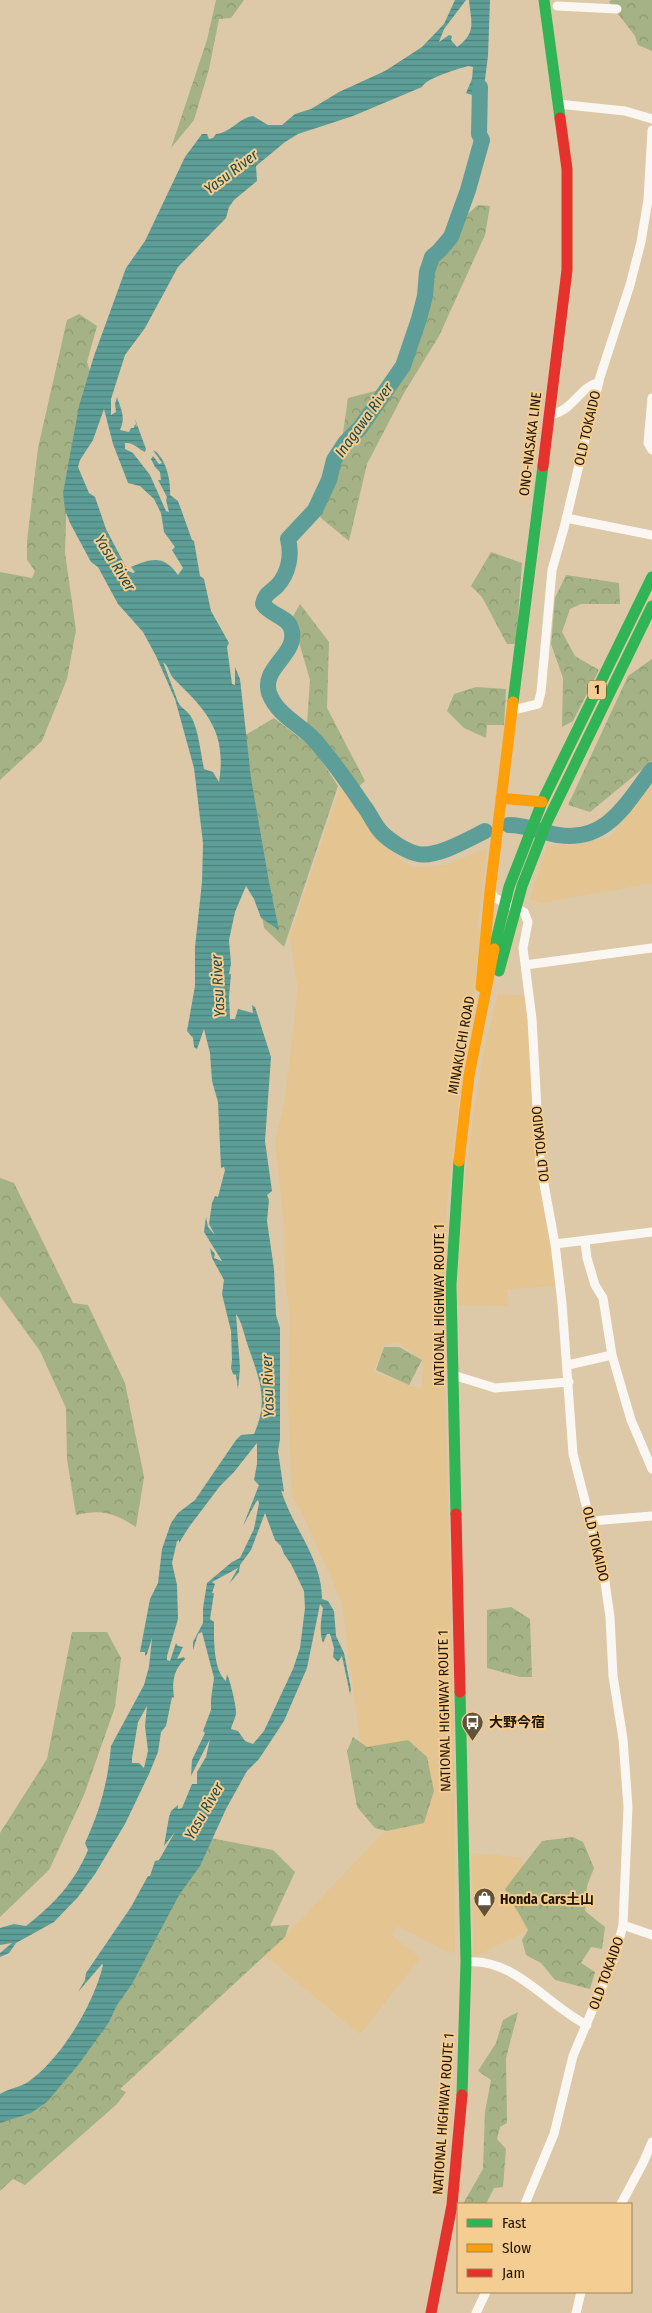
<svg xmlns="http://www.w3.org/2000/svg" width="652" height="2313" viewBox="0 0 652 2313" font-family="'Fira Sans Condensed','Noto Sans JP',sans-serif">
<defs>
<pattern id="forest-crowns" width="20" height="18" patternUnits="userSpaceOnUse" patternTransform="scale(1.25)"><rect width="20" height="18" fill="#a4b285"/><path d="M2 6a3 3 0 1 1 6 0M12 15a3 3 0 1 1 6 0" fill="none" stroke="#8d9871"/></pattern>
<pattern id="water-rules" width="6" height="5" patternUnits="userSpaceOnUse" patternTransform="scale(1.25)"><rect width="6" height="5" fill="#5d9f98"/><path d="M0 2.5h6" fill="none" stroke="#4c807a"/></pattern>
</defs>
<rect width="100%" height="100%" fill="#ddc8a7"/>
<path fill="#e4c490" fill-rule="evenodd" d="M652,785V883L541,903L530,899L547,846L577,845L610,837Z
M340,788L375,829L394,854L412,868L447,865L487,848L477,929H480L471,1014L455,1131L446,1211L444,1370L454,1734L455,1953L444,1950L398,1926L391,1935L420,1958L360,2034L266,1956L383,1833L420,1821L362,1754L342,1603L301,1510L292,1497L288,1401L290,1317L285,1276L284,1223L275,1141L285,1100L298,989L290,937ZM397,1342L423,1360L422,1390L373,1372L385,1344Z
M498,994L524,996L529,1020L536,1166L557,1286L507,1289L508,1306L457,1305L461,1210L473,1118L485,1046Z
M472,1853L523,1858L522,1867L505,1889L528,1930L474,1957Z"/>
<path fill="url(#forest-crowns)" d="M216,0H244L231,18L219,19L209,69L194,120L171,148L207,40Z
M611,0H652V51L638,45L635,36L609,2Z
M478,205L490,206L485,235L439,336L404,393L367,464L349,541L321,518L314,495L339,461L348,398L391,387L413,345L435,262L463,218Z
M79,314L97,326L87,362L94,383L67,488L65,553L76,630L67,679L42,741L0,780V572L32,578L35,571L27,560V541L38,448L67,320Z
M491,552L522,563L516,644H507L482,597L471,586Z
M566,575L619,583L620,604H581L570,609L562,632L575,656L599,670L573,721L562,727L563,678L551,644L555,598Z
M300,604L329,642L327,708L365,781L359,786L307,724L310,680L292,618Z
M652,659V761L590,812L568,805L628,676Z
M476,687L506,689L504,725H487L486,738L464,728L447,711L454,694Z
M274,718L314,749L338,786L284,947L264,928L249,823L242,737Z
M0,1178L14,1183L73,1303L88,1305L125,1383L144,1477L136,1527C114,1513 102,1509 76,1515L67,1459L66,1408L40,1351L0,1296Z
M384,1347H399L422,1360L409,1385L376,1370Z
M511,1607L530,1619L532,1677H520L487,1668V1610Z
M72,1632H107L121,1658L115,1707L84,1795L49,1870L0,1917V1833L47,1759Z
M353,1737L367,1747L408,1740L427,1757L434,1791L424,1823L387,1831L375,1828L357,1807L347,1751Z
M205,1837L273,1850L295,1872L270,1926L289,1925L285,1937L120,2089L126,2092L117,2104L25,2185L13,2179L0,2191V2114L38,2097Z
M573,1837L583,1842L594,1868L587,1886L585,1911L605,1927L602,1949L591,1947L581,1963L595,1972L590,1989L555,1980L541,1963L526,1955L522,1940L528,1930L505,1889L542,1841Z
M518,2012L506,2058L507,2123L500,2127L497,2139L506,2149L503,2187L494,2188L486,2204H463L483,2169L485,2112L491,2080L478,2071L496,2043L503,2020Z"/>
<path fill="url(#water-rules)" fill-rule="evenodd" d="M455,0H466L444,29L439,42L449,35L452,36L451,40L457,47C477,33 471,22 469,0H490L488,56L481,111L475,96L466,93L472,79L473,67L468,66C458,69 426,78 422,87L353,116L298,134L285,142L256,166L257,181L234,200L229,207L226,218L178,267L145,328L125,355L111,399V415L116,412L115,404L117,397C121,410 126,417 120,430L129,432L131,428H134L135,424L137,427L135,419L146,449L145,452C137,448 134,442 125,443V449L133,453L150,475L166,511L169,512L166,500L167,497L158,480H161L160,472L155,467L151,459L153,456L159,464L162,463L153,450C166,457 171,481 170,495L178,501L192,540L194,541L200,576L204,579L211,611L229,643L227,647L232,684L235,685V667L240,679L251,778L269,882L279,930L261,918L254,899L246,886L235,912L229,940L231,964L229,974H231L229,997L230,1019H235L238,1009L253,1013L252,1005L255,1007L271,1057L265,1141L272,1191L267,1195L269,1200L267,1221L274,1269L276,1315L280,1328V1439L278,1451L284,1492L281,1490C292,1527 322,1558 322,1599L328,1601L334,1611L336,1636L344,1653L351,1689L350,1694L342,1656L338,1662L333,1657L334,1648L330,1634H327L323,1643C319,1632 321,1620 323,1608L320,1604L307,1668L284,1721L259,1759L247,1771L226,1809L200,1866L179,1895L132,1984L117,2005L109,2022L79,2064L47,2102L31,2113L0,2123V2094C8,2089 23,2086 28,2082C61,2059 94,2004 103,1965L102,1964L78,1992L85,1980L86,1973L131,1907L148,1876H150L155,1861L159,1860L175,1832L164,1846L169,1817L171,1811L178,1805V1809L182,1808L192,1784H197V1772L206,1757L210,1739L191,1776L192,1760L205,1733L203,1731L211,1710V1699L214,1678L202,1632L198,1634L193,1650V1642L203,1623V1608L207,1583L232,1562L240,1558L254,1529L259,1503L258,1500L256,1502L243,1526L259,1485L254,1480L257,1464V1443L234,1472L220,1486L189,1527L179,1543V1540L177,1541L172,1563L177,1585L178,1619L167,1656V1660L170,1661L176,1643L178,1646L183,1647L177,1659L184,1657L185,1659C173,1670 172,1683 174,1698L172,1697L166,1726L161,1732L158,1752L149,1774L125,1824L95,1874L78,1897L54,1922L16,1943L9,1953L0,1957V1953L12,1943L0,1945V1928L14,1924L26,1926C53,1905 75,1882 88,1850L85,1843C100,1811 108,1781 111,1746L144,1685L149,1667L152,1638L147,1654L145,1656V1652H140L150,1599L158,1583L162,1549L171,1523L178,1513L195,1500L236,1440L241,1435L254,1434C270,1399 258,1376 247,1343C244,1334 242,1322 236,1314L240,1368L238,1389L236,1375L233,1374L231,1368L232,1360L231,1331L222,1294L224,1280L212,1258L210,1248L215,1254L214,1258L222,1261L204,1232L206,1217L208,1227L215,1235L209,1224L212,1203L215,1196L218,1197L225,1170L224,1167L221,1168L218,1102L212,1081L210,1053L204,1029L197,1049L194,1047L193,1038L187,1031L195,986V947L202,882L203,843L194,768L175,699L156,656L143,632L118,604L98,567L91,562L70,523L65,510L63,493L79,406L94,356L126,268L145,241L185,157L202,134H207L209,139L213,138L216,134C230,133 239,118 253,116L268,125H282L295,114L311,109L339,92L385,71L422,47L444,24ZM104,409L113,444L128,483L140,486L154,499L161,513L164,532L175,547L172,550L183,568L178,575C164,555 152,558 131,567L135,572L133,573L128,571L106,529L95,497L89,493L78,467L80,460L93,440ZM163,662C169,666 169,673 173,678C207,711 227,732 219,782L213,772L204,769C201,755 198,724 189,714C185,709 181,708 178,702ZM265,1513L275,1540L281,1546L284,1554L291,1564L304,1591L305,1608L300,1648L293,1669L264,1731L253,1744L245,1741L238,1731L231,1729C232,1724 235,1719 236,1714C237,1708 230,1680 227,1674L226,1681C213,1670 214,1638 214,1622L210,1619L214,1593H212L215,1584L212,1582L238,1568L229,1584L239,1572L240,1565L251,1550ZM147,1706L145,1726L148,1751L144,1768L139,1763H132V1758L138,1722Z"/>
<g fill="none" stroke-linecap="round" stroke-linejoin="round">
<path stroke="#5d9f98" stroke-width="16" d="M480,87L479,134L482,140L468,190L451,237L439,251L432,257L427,272L425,296L419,319L403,366L360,428L345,443L334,460L329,480L315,510L288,539C292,555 289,573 277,586C270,593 265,593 263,604C270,615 287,616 291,628C300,654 261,666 269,693C278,717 303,725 318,744C334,763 349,784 363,805C370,813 374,825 382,833C390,841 407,852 418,854C436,858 469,839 485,831
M509,825C526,825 541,832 558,835C607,843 626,803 652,770"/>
<path stroke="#faf7f2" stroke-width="9" d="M557,6L617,9
M558,104L625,111L652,119
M652,398L648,443L652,450
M549,415C574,411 577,389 599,382
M566,518L652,535
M513,710L538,704L541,692L552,570L564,528L600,377L630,285L641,242L648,200L652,130
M490,891L495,898L524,912L528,922L523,948L532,1019L540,1162L555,1244L562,1303L573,1454L604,1575L610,1617L613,1676L623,1739L628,1807L623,1925L615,1956L573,2056L554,2134L525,2204
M525,965L652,948
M585,1241L587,1258L595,1285L603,1298L612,1355L631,1420L652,1469
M555,1244L652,1232
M568,1365L612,1355
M453,1375L495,1388L569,1382
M592,1521L652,1516
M623,1925L652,1935
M466,1962C514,1957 548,2006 587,2025
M621,2204L643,2163L652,2142
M476,2313L486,2292
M576,2313L581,2292"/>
<path stroke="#30b455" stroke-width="11" d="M544,0L560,118
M513,702L543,466
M494,949L509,887L542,802L652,577
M499,971L522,886L547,822L652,606
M456,1514L451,1285L459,1161
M460,1692L466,1962L462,2095"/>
<path stroke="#ff9f0a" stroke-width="11" d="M501,798L542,802
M481,987L490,891L513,702
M459,1161L469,1076L494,949"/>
<path stroke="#e5322d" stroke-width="11" d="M543,466L567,270V169L560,118
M456,1514L460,1692
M431,2313L452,2205L462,2095"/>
</g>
<defs>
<symbol id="bus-pin" viewBox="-11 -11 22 30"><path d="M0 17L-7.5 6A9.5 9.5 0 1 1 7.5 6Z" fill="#62523a" stroke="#f3cd91"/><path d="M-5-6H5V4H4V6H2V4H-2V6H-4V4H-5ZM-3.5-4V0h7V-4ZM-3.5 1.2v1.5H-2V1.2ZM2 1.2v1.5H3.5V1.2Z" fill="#fff"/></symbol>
<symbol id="shop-pin" viewBox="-11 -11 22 30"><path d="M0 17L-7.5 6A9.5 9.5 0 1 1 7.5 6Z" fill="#62523a" stroke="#f3cd91"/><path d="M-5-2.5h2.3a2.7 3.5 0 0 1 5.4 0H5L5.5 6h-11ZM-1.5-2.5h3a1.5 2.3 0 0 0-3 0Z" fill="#fff"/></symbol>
</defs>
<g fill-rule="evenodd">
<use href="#bus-pin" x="460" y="1710" width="25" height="34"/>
<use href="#shop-pin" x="472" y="1886" width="25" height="34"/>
</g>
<g text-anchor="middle" stroke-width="4" stroke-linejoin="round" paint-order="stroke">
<rect fill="#f3cd91" stroke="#5f4b2c" stroke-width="1" x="588" y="680.5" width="18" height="19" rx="4"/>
<g font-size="12" font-weight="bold" fill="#201300">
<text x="597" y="694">1</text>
</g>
<g font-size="14" fill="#201300" stroke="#f3cd91">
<text transform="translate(587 428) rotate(-77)" y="5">OLD TOKAIDO</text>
<text transform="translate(530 444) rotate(-83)" y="5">ONO-NASAKA LINE</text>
<text transform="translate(461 1045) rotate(-80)" y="5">MINAKUCHI ROAD</text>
<text transform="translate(540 1144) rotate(-96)" y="5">OLD TOKAIDO</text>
<text transform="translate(439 1305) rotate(-90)" y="5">NATIONAL HIGHWAY ROUTE 1</text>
<text transform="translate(596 1544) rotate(77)" y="5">OLD TOKAIDO</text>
<text transform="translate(444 1711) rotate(-91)" y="5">NATIONAL HIGHWAY ROUTE 1</text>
<text transform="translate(606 1973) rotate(-70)" y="5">OLD TOKAIDO</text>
<text transform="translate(443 2114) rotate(-86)" y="5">NATIONAL HIGHWAY ROUTE 1</text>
</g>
<g font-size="14" font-weight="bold" fill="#201300" stroke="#f3cd91" text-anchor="start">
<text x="489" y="1727">大野今宿</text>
<text x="500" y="1904">Honda Cars土山</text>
</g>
<g font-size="15" font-style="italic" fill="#1e4a4c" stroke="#f3cd91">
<text transform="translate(231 172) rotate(-37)" y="5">Yasu River</text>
<text transform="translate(364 420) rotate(-54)" y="5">Inagawa River</text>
<text transform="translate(115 563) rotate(58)" y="5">Yasu River</text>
<text transform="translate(218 986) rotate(-93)" y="5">Yasu River</text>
<text transform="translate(268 1386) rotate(-92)" y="5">Yasu River</text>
<text transform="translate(204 1811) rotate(-60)" y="5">Yasu River</text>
</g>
</g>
<rect x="457" y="2203" width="175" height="90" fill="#f3cd91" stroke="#9f8357"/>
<rect x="467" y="2219" width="25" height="8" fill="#30b455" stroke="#9f8357"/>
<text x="502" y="2228" font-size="15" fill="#201300">Fast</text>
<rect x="467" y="2244" width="25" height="8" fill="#ff9f0a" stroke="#9f8357"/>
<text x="502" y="2253" font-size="15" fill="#201300">Slow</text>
<rect x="467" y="2269" width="25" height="8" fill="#e5322d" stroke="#9f8357"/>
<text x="502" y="2278" font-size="15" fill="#201300">Jam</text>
</svg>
